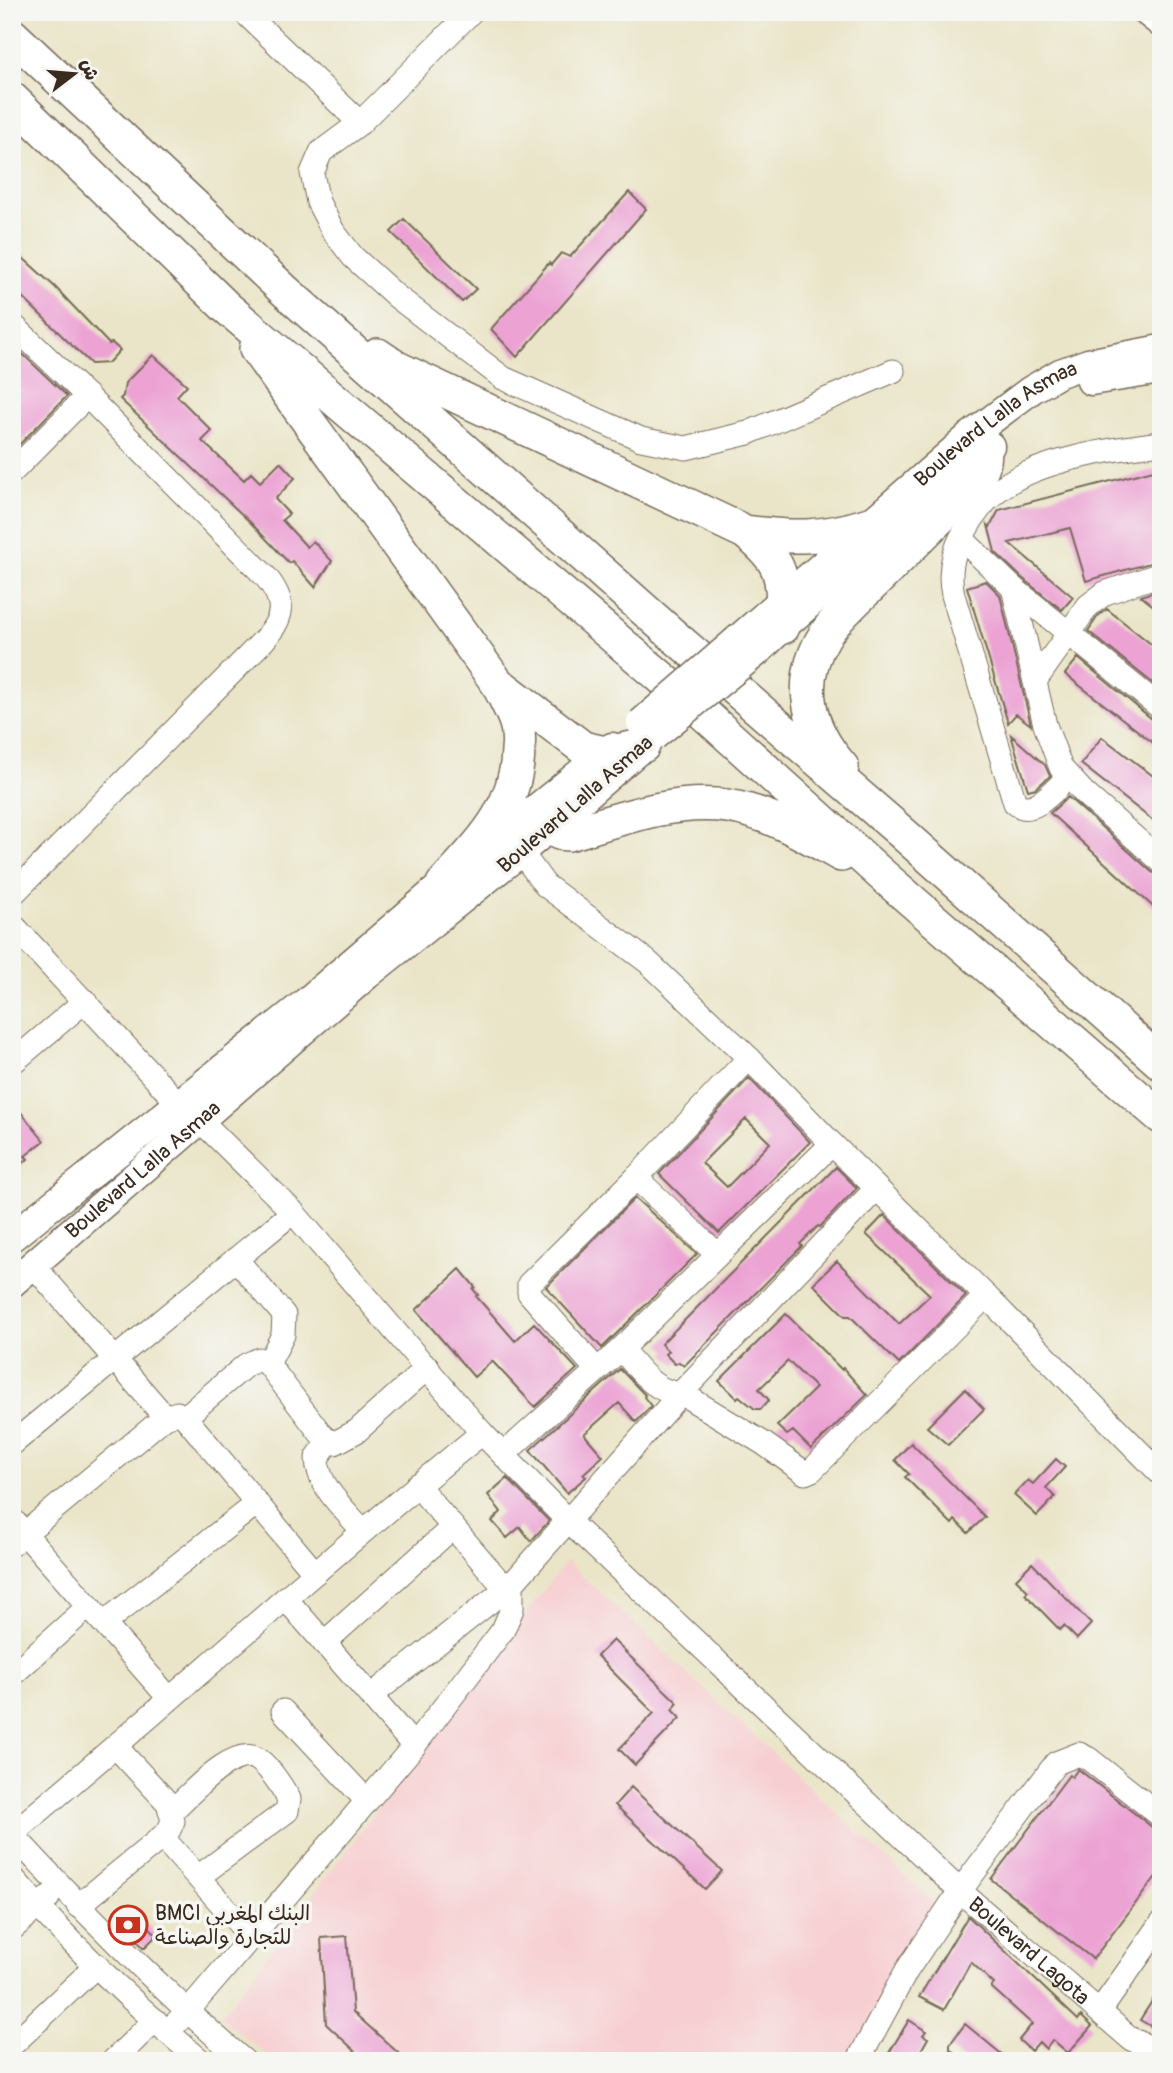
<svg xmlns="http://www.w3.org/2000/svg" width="1173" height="2073" viewBox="0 0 1173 2073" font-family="Pangolin,'Playpen Sans Arabic',sans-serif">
<rect width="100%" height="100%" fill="#f6f6f2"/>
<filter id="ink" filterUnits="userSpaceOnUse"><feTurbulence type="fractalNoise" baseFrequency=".0143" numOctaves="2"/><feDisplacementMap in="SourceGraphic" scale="14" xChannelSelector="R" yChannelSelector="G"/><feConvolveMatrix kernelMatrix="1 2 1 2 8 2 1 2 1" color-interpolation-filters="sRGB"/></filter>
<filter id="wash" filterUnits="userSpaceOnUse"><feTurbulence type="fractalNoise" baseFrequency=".00686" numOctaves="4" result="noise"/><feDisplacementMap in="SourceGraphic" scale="28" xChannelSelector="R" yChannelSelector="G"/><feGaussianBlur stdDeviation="1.57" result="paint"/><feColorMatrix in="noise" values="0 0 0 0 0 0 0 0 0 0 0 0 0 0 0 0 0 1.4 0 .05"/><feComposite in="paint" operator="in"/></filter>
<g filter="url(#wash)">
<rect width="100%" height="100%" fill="#eae5c8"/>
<path fill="#f7cfd2" d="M566,1561L934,1903L852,2061H274L220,2017Z"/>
<g id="blocks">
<path fill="#eca3d4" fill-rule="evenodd" d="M629,192L646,209L517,357L491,329L549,263L551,265L561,253L570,257Z
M404,219L476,289L462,302L391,232Z
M12,248L55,287L109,344L112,343L120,350L108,363L91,364L12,287Z
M12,344L67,396L12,452Z
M153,355L187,385L177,396L212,431L202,441L244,480L251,473L260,482L280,462L295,478L275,499L289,514L282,520L307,547L313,541L332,561L315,587L292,561L289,563L250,522L120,399L123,396L125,383Z
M1161,468V560L1086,581L1070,528L1009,543L1073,597L1062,610L1022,578L995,552L988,525L990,527L999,510Z
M986,581L1000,595L1031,725L1016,714L1008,723L967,587Z
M1161,589V612L1141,596Z
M1107,609L1161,652V690L1088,631L1098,616Z
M1078,658L1152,719L1161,722V749L1065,674Z
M1011,735L1045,765L1050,776L1036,788L1028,790Z
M1102,737L1161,782V827L1081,764Z
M1068,797L1152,872L1161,875V914L1050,813Z
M749,1078L810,1142L719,1233L659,1174ZM746,1119L770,1143L727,1187L702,1163Z
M12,1101L44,1141L25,1156L28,1159L12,1172Z
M836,1167L857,1188L820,1227L818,1226L800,1244L802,1246L684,1366L679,1362L675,1364L665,1354L668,1351L661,1344Z
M635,1198L697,1254L602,1348L546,1287Z
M884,1215L966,1296L899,1364L850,1316H845L813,1284L837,1261L899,1324L930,1295L866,1234Z
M460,1269L475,1287L473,1289L478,1295L476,1296L515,1341L534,1323L577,1369L535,1407L492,1361L474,1377L416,1310Z
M786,1314L842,1370L843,1368L867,1395L811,1449L793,1431L787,1435L777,1426L816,1388L788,1361L759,1389L769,1400L761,1409H755L739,1396L737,1398L719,1381Z
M620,1369L645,1395L644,1397L651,1406L636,1422L619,1403L584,1434L603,1456L583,1474L586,1477L567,1493L530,1450Z
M965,1389L984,1409L948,1445L927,1427Z
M911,1443L985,1517L968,1533L955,1520L952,1524L905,1477L909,1474L895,1460Z
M1056,1459L1065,1467L1046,1488L1055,1497L1037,1516L1014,1495L1028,1480L1033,1484Z
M507,1478L549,1521L531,1541L520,1527L507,1538L492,1521L501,1512L488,1495Z
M1032,1563L1091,1624L1077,1639L1064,1626L1060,1630L1025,1594L1028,1591L1016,1579Z
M613,1640L678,1703L672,1710L680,1718L635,1765L619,1749L654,1713L597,1656Z
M1078,1769L1152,1827L1161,1830V1870L1093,1959L991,1879L1069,1775L1072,1777Z
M631,1787L722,1871L705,1889L615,1805Z
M129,1906L157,1935L144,1948L116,1919Z
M968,1916L1078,2020L1081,2016L1092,2026L1068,2053L1053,2040L1046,2049L1039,2042L1031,2051L1019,2040L1032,2024L991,1987L994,1984L971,1962L944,2010L919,1997Z
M347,1936L353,2012L407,2061H366L326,2024L321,1938Z
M1161,1987V2032L1140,2020Z
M909,2020L926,2031L923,2035L928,2038L915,2061H884Z
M965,2024L1010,2061H964L950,2049V2044Z"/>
</g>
</g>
<g filter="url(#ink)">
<use href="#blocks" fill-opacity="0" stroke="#786b5a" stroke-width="2"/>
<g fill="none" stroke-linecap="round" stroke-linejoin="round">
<defs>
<g id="minor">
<path d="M244,12L360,123"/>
<path d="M471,12L360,123L321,152L312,173L318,202L333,231L353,257L396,296L503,378L641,439L686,448L748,433L893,371"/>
<path d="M12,324L87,396L266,577C286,602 285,616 264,640L12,895"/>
<path d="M12,472L87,396"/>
<path d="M961,538L1013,588L1161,708"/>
<path d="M1013,588L1045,725L1061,768L1085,794L1161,861"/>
<path d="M1035,681L1088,606L1105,593L1161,574"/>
<path d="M1068,777C1055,789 1033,818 1015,803L953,595C948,572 952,553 964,533C972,518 983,502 997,491C1035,460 1113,449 1161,443"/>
<path d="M521,852L545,885L648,962L749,1058L832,1144L986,1296L1161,1474"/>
<path id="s1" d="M12,924L178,1103L201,1121L293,1212L482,1433L568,1521L960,1891L1131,2039L1161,2052"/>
<path d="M12,1063L85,1001"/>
<path d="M636,1178L717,1254"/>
<path d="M236,1259L284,1315L283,1335L268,1364"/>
<path d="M34,1266L165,1417"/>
<path d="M621,1349C638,1367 654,1394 681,1393L763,1443L805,1473L812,1470L986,1296"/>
<path d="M597,1370L529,1293V1284L636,1178L749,1058"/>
<path d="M185,1417L246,1365L259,1359L268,1364L324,1438L335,1443L357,1431L428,1367"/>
<path d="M329,1441L317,1458C317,1486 346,1511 363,1531"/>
<path d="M12,1444L293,1212"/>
<path d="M505,1453L621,1349L832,1144"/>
<path d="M12,1519L169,1698"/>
<path d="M12,1544L165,1417L177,1413L185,1417L315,1573"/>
<path d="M286,1599L414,1746"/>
<path d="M104,1623L257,1503"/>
<path d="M324,1643L453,1527"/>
<path d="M12,1675L89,1606"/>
<path d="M371,1696L512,1584L681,1393L876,1189"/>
<path d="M283,1711L366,1800"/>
<path d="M172,1811C190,1795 234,1743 259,1760C271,1769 282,1787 289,1799L287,1811L198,1877"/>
<path d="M12,1834C170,1702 322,1562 482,1433"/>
<path d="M12,1834C86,1914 161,1990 244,2061"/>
<path d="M162,1837L251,1937"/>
<path d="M12,1877C69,1943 134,2004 201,2061"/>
<path d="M78,1906L162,1837L169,1830L173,1821L168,1803L116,1747"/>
<path d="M12,1929L48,1898"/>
<path d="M1100,2011L1161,1924"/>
<path d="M167,2032L187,2012L414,1746L503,1630L512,1609V1584L499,1581L417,1485"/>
<path d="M12,2045L97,1965"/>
<path d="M113,2061L155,2020"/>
<path d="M858,2061L907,1970L960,1891L1056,1763L1079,1754L1089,1759L1161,1816"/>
</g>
<g id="major">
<path d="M1147,12L1161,23"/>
<path d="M1091,381L1161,370"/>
<path id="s2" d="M737,640L970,436L1031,390L1060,373L1088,363L1161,349"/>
<path d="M757,652L783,627L990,446"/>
<path d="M12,1237L306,1002L443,884L612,747"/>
<path id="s3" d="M12,1283L367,975L521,852L647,743"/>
</g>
<path id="highway" d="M12,35L284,290L675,637L900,831L1161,1063
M12,99L226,307L703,713L881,874L1161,1117
M256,349L498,684C504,697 512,710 516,723C519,732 519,741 518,750C517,809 480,843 443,884
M378,355L397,368L745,532C791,538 823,539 869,524
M745,532C787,565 782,578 783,627
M503,687L583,748L606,753L643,746
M842,767C807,728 796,681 825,635C839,614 860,597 877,580C902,556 925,532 950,508C964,494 989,472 984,450
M549,826L559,833L569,834C620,819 673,799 727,806C768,812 806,835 841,855"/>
</defs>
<use href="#minor" stroke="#786b5a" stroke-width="25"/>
<use href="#major" stroke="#786b5a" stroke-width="31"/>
<use href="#highway" stroke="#786b5a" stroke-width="36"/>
<use href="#minor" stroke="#fff" stroke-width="23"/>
<use href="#major" stroke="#fff" stroke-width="28"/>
<use href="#highway" stroke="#fff" stroke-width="33"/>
<defs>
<path id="major-bridge" d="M641,723L737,640
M654,736L757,652"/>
</defs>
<use href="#major-bridge" stroke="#786b5a" stroke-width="31" stroke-linecap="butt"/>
<use href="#major-bridge" stroke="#fff" stroke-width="28"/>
</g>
</g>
<defs>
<symbol id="bank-ring" viewBox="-11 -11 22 22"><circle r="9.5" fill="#f6f6f2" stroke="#c8321e" stroke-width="1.5"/><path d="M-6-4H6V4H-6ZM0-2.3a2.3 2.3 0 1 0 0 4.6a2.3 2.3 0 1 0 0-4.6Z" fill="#c8321e"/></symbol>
</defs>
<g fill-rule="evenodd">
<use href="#bank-ring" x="106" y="1903" width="44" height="44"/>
</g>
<g text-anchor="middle" stroke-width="7" stroke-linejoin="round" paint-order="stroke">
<g font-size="21" fill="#3b2a1e" stroke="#f6f6f2">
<text dy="7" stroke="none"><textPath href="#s2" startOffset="338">Boulevard Lalla Asmaa</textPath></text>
<text transform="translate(575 804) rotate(-41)" y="7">Boulevard Lalla Asmaa</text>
<text dy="7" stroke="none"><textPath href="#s3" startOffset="173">Boulevard Lalla Asmaa</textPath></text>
<text dy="7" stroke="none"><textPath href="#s1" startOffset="1447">Boulevard Lagota</textPath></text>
</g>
<g font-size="21" fill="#3b2a1e" stroke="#f6f6f2" text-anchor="start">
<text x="155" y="1920">BMCI البنك المغربي<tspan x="155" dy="24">للتجارة والصناعة</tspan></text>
</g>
</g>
<rect width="1173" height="2073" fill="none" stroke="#f6f6f2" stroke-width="42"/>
<g transform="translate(74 74) rotate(74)" stroke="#f6f6f2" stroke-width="5" paint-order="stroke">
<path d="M0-5L12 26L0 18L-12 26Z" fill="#3b2a1e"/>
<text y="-10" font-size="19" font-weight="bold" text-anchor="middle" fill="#3b2a1e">ش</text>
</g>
</svg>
